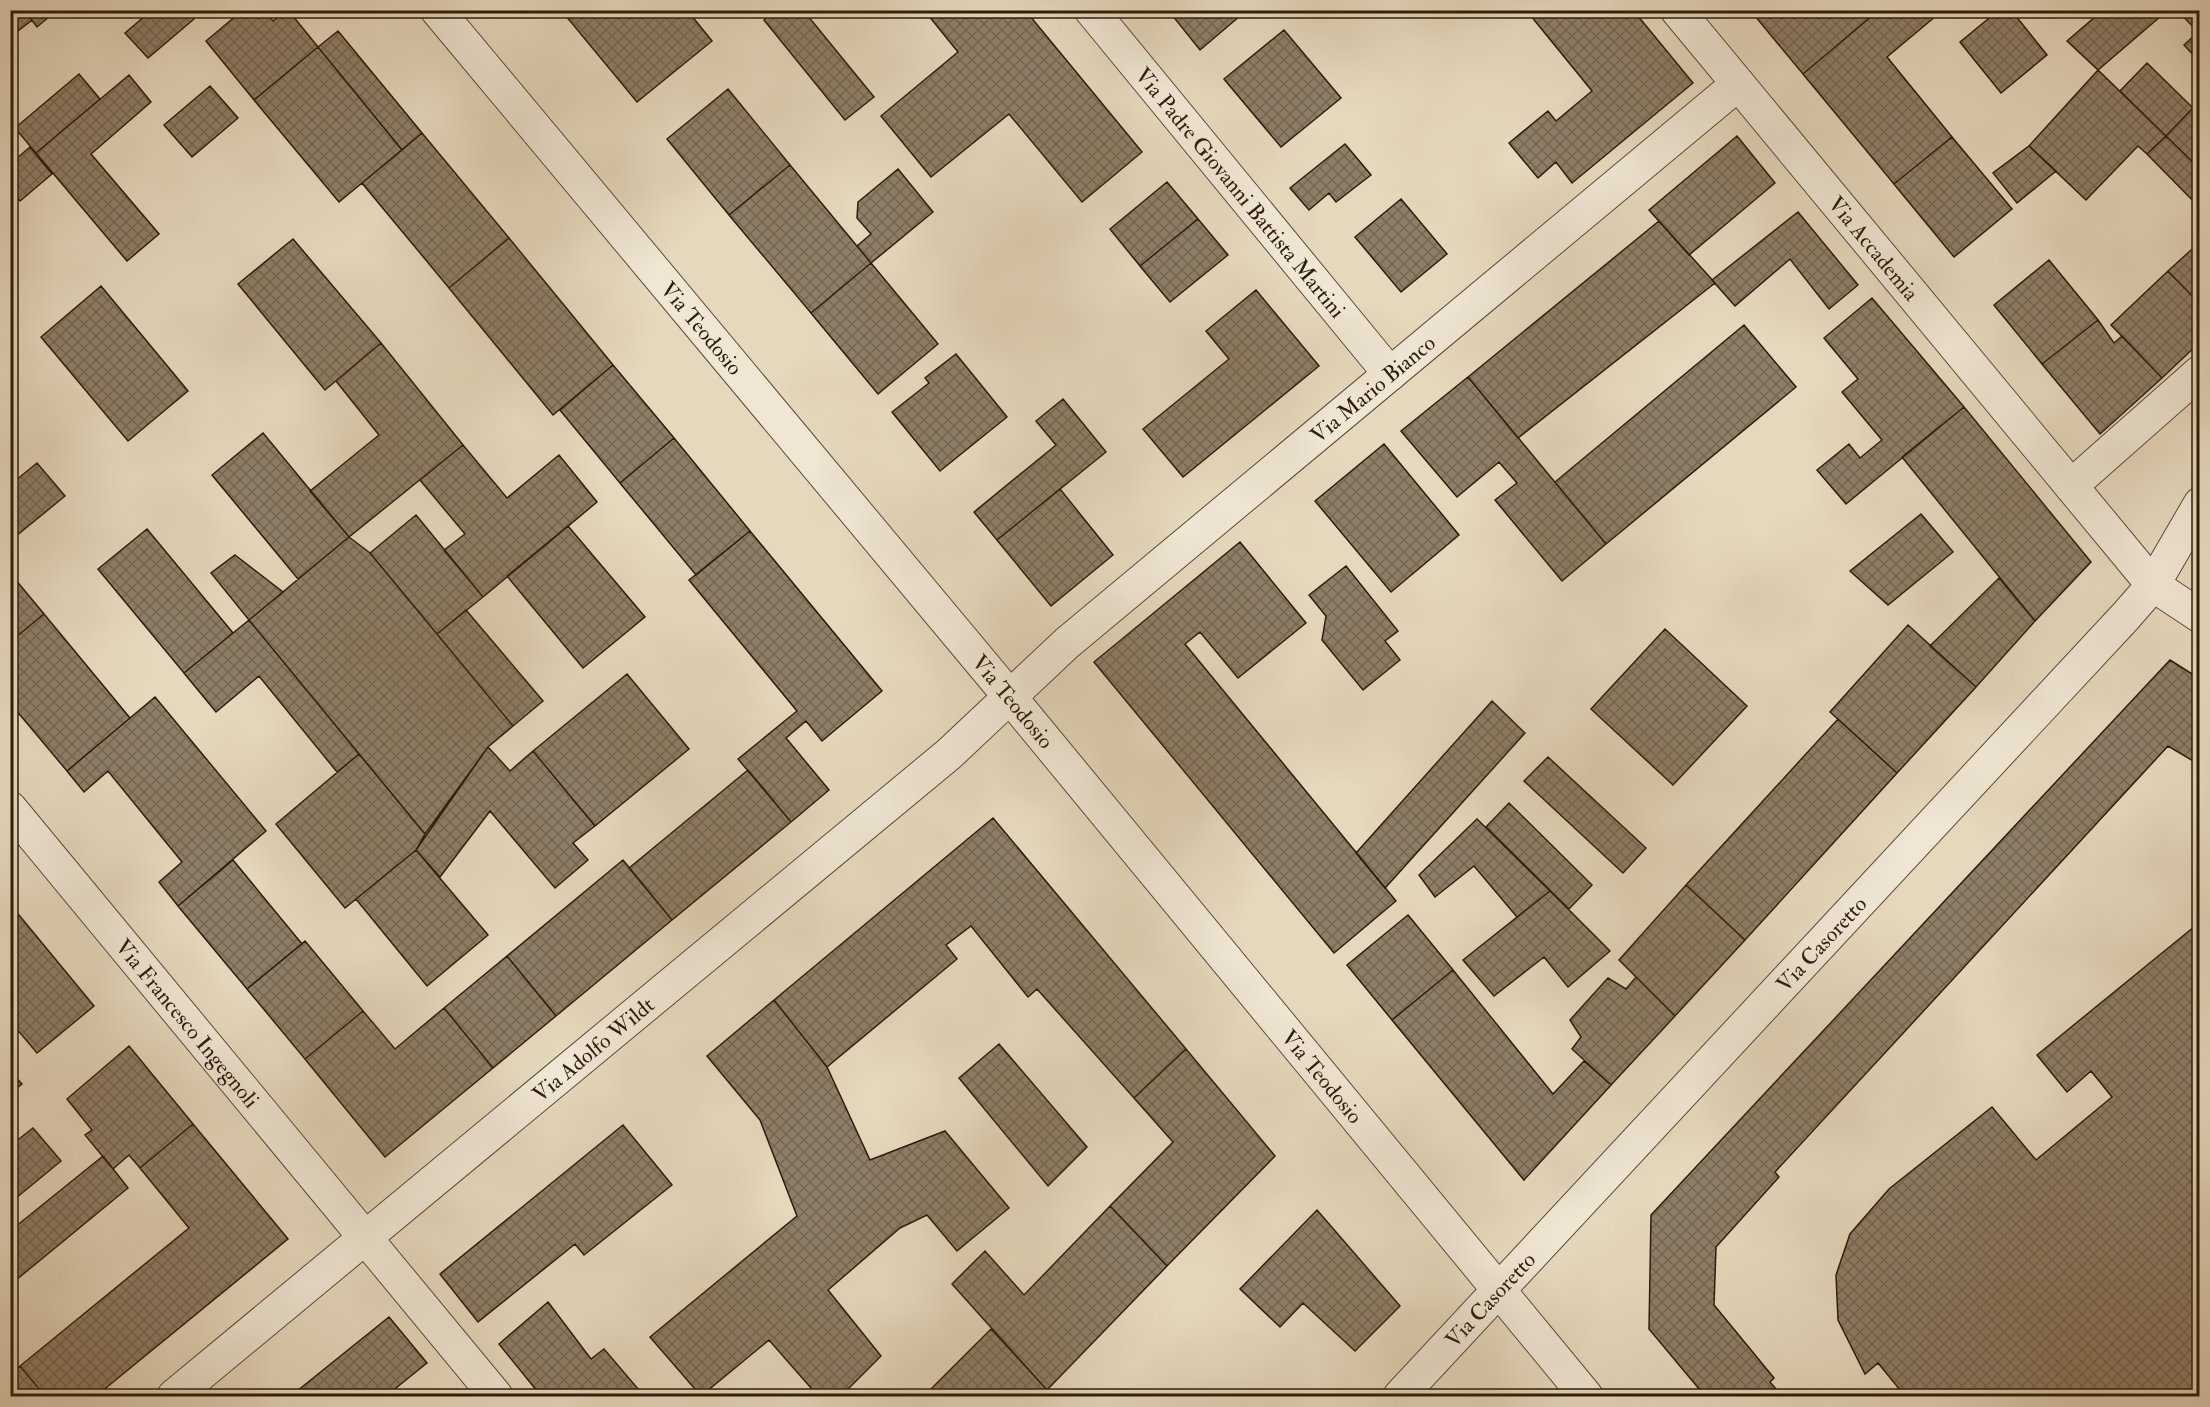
<svg xmlns="http://www.w3.org/2000/svg" width="2210" height="1407" viewBox="0 0 2210 1407" font-family="'IM FELL Double Pica',serif">
<defs>
<pattern id="building-cross-hatch" width="8" height="8" patternUnits="userSpaceOnUse" patternTransform="scale(1.5)"><rect width="8" height="8" fill="#8e7e68"/><path d="M0 0l8 8M0 8l8-8" fill="none" stroke="#746654"/></pattern>
</defs>
<rect width="100%" height="100%" fill="#e6d8bd"/>
<filter id="stains"><feTurbulence type="fractalNoise" baseFrequency=".00333" numOctaves="4"/><feColorMatrix values="0 0 0 0 .2 0 0 0 0 .09 0 0 0 0 .02 0 0 0 .5 -.17"/></filter>
<radialGradient id="worn" r=".72"><stop offset=".6" stop-color="#630" stop-opacity="0"/><stop offset="1" stop-color="#630" stop-opacity=".3"/></radialGradient>
<path fill="url(#building-cross-hatch)" stroke="#2e1c0b" stroke-width="1.5" d="M10,10H24L32,20L10,37Z
M24,10H57L37,27Z
M152,10H186L194,19L148,58L125,33Z
M243,10H264L273,21L288,10L318,47L254,100L206,41Z
M561,10H687L712,41L637,102Z
M775,10H803L874,97L845,120L764,20Z
M924,10H1025L1142,152L1082,202L1009,114L931,177L881,116L958,52Z
M1168,10H1247L1200,50Z
M1526,10H1633L1693,83L1572,183L1556,162L1538,178L1509,143L1548,111L1556,121L1592,91Z
M1750,10H1879L1803,74Z
M1879,10H1943L1887,57L1952,137L1894,184L1803,74Z
M1999,10H2011L2047,55L2001,93L1960,42Z
M2103,10H2168L2098,70L2067,41Z
M2177,10H2200V62L2184,45L2198,32Z
M1284,30L1341,98L1281,147L1224,79Z
M338,31L422,133L402,150L318,47Z
M318,47L402,150L339,202L254,100Z
M2147,63L2193,108L2166,136L2120,91Z
M2098,70L2166,136L2147,154L2138,146L2086,200L2029,146Z
M79,74L100,99L36,153L15,128Z
M129,75L151,102L91,154L159,234L127,261L36,153Z
M210,86L238,118L192,157L164,125Z
M728,89L790,165L729,215L667,139Z
M2193,108L2200,115V169L2166,136Z
M422,133L509,238L449,288L362,183Z
M1737,136L1775,183L1689,255L1649,210Z
M2166,136L2200,169V208L2147,154Z
M1952,137L2012,209L1954,257L1894,184Z
M1345,144L1371,175L1336,202L1329,193L1309,210L1290,188Z
M2029,146L2056,171L2017,203L1993,173Z
M30,147L52,174L20,201L10,190V164Z
M790,165L871,263L811,313L729,215Z
M898,169L933,212L871,263L857,246L871,234L857,218L858,202Z
M1167,182L1198,219L1140,266L1110,229Z
M1401,199L1447,254L1401,292L1355,237Z
M1798,212L1858,285L1829,309L1790,259L1735,306L1712,280Z
M1198,219L1228,255L1170,302L1140,266Z
M1659,221L1715,283L1518,438L1468,377Z
M509,238L613,365L553,415L449,288Z
M293,239L381,343L325,390L238,284Z
M2200,242V304L2168,271Z
M2049,260L2098,320L2042,364L1994,305Z
M871,263L938,344L878,394L811,313Z
M2168,271L2200,304V342L2162,378L2111,325Z
M101,286L188,391L128,441L41,337Z
M1256,290L1319,366L1183,477L1143,429L1229,359L1206,331Z
M1872,298L1964,407L1846,504L1817,470L1849,444L1860,458L1882,440L1842,392L1858,379L1824,338Z
M2098,320L2114,343L2122,336L2162,378L2100,434L2042,364Z
M1744,325L1796,387L1606,544L1555,482Z
M381,343L463,445L349,537L310,491L379,435L336,381Z
M956,354L1007,417L940,471L892,412L929,383L925,378Z
M613,365L674,438L620,483L560,410Z
M1468,377L1606,544L1562,581L1495,500L1517,483L1499,462L1457,497L1401,431Z
M1063,399L1106,452L997,540L974,512L1056,445L1036,421Z
M1964,407L2091,562L2035,621L1902,457Z
M263,433L349,537L298,579L212,475Z
M674,438L750,531L696,575L620,483Z
M1384,444L1459,535L1391,592L1315,501Z
M463,445L507,498L559,455L597,502L483,597L444,550L465,534L420,480Z
M37,463L65,496L10,541V485Z
M1060,489L1113,555L1051,606L997,540Z
M1921,514L1953,552L1888,605L1850,571Z
M416,515L483,597L437,634L370,553Z
M568,526L645,617L583,668L507,576Z
M147,529L233,633L184,673L98,569Z
M750,531L882,691L822,741L806,721L786,738L829,790L791,822L738,759L797,711L689,580Z
M349,537L370,553L513,726L488,747L425,834L249,620Z
M1240,542L1306,623L1238,678L1200,632L1185,644L1396,901L1334,953L1094,662Z
M235,555L283,592L249,620L211,573Z
M1346,566L1398,631L1385,641L1400,660L1363,690L1322,640L1326,616L1309,595Z
M10,573L44,614L10,642Z
M1999,578L2035,621L1976,687L1930,646Z
M466,610L543,701L513,726L437,634Z
M44,614L130,718L67,771L10,703V642Z
M249,620L359,754L337,772L259,676L216,712L184,673Z
M1908,625L1976,687L1897,773L1830,712Z
M1665,629L1747,706L1673,785L1591,709Z
M2170,660L2200,679V765L2168,746L1775,1172L1779,1177L1716,1247L1714,1305L1774,1378L1770,1382L1782,1396H1705L1649,1329L1651,1215Z
M627,674L689,749L595,826L533,751Z
M155,697L266,831L178,906L159,882L182,862L108,771L84,792L67,771Z
M1492,701L1525,733L1385,888L1356,853Z
M1838,719L1897,773L1745,940L1686,885Z
M488,747L510,771L533,751L595,826L573,843L588,860L555,888L490,811L440,877L416,850Z
M359,754L425,834L416,850L345,908L276,824Z
M1548,757L1646,848L1623,873L1524,781Z
M748,770L791,822L672,920L629,868Z
M1509,803L1592,885L1569,909L1486,827Z
M993,818L1186,1049L1134,1098L1037,989L1028,997L971,926L946,945L957,959L827,1067L774,1000Z
M1477,819L1550,891L1517,917L1474,866L1435,897L1419,875Z
M416,850L488,935L427,986L356,899Z
M233,860L302,944L247,989L178,906Z
M623,860L672,920L556,1016L507,956Z
M1686,885L1745,940L1675,1016L1619,960Z
M1550,891L1610,951L1568,987L1544,957L1494,996L1463,960Z
M14,909L94,1006L37,1053L10,1021V911Z
M1408,915L1453,970L1392,1020L1347,965Z
M2200,922V1396H1905L1878,1363L1865,1374L1838,1320L1836,1275L1850,1234L1889,1189L1992,1107L2036,1160L2112,1097L2091,1071L2067,1092L2037,1055Z
M305,941L363,1011L305,1059L247,989Z
M507,956L556,1016L493,1068L444,1008Z
M1453,970L1553,1094L1584,1061L1611,1085L1524,1180L1392,1020Z
M1636,977L1675,1016L1611,1085L1572,1049L1581,1037L1570,1020L1608,978L1626,989Z
M774,1000L827,1067L870,1160L945,1131L1009,1208L957,1251L927,1215L900,1228L828,1290L881,1356L841,1396H818L769,1340L701,1396L650,1337L797,1216L760,1120L707,1056Z
M444,1008L493,1068L385,1157L305,1059L363,1011L395,1049Z
M999,1044L1087,1147L1048,1186L959,1078Z
M129,1046L193,1124L140,1168L129,1155L113,1169L85,1135L92,1130L67,1099Z
M1186,1049L1275,1156L1167,1266L1110,1206L1173,1142L1134,1098Z
M10,1071L22,1084L10,1094Z
M193,1124L288,1239L96,1396H45L20,1366L189,1228L140,1168Z
M623,1125L672,1185L584,1255L575,1244L478,1322L440,1274Z
M33,1128L61,1161L10,1203V1146Z
M103,1156L128,1188L10,1285V1231Z
M1110,1206L1167,1266L1047,1390L952,1284L985,1251L1024,1295Z
M1317,1210L1400,1306L1355,1351L1303,1303L1280,1327L1240,1289Z
M548,1302L591,1359L604,1349L644,1396H541L499,1344Z
M389,1317L427,1363L386,1396H293L292,1395Z
M991,1329L1047,1390L1041,1396H924Z
M20,1366L45,1396H10V1374Z"/>
<g fill="none" stroke-linecap="round" stroke-linejoin="round">
<defs>
<g id="minor">
<path id="s1" d="M437,10L1010,697L1586,1396"/>
<path id="s2" d="M1091,10L1390,374"/>
<path id="s3" d="M1677,10L2153,585L2200,616"/>
<path d="M2071,486L2200,372"/>
<path id="s4" d="M10,808L496,1396"/>
<path id="s5" d="M174,1396L949,754L1067,643L1738,84"/>
<path id="s6" d="M1400,1396L2125,617L2153,585L2200,504"/>
</g>
</defs>
<use href="#minor" stroke="#5c4b38" stroke-width="35"/>
<use href="#minor" stroke="#efe6d4" stroke-width="33"/>
</g>
<g text-anchor="middle" stroke-width="6" stroke-linejoin="round" paint-order="stroke">
<g font-size="22" fill="#2e1c0b" stroke="#efe6d4">
<text dy="8" stroke="none"><textPath href="#s2" startOffset="236">Via Padre Giovanni Battista Martini</textPath></text>
<text dy="8" stroke="none"><textPath href="#s3" startOffset="309">Via Accademia</textPath></text>
<text dy="8" stroke="none"><textPath href="#s1" startOffset="414">Via Teodosio</textPath></text>
<text dy="8" stroke="none"><textPath href="#s5" startOffset="1566">Via Mario Bianco</textPath></text>
<text dy="8" stroke="none"><textPath href="#s1" startOffset="900">Via Teodosio</textPath></text>
<text dy="8" stroke="none"><textPath href="#s6" startOffset="618">Via Casoretto</textPath></text>
<text dy="8" stroke="none"><textPath href="#s4" startOffset="279">Via Francesco Ingegnoli</textPath></text>
<text dy="8" stroke="none"><textPath href="#s5" startOffset="544">Via Adolfo Wildt</textPath></text>
<text dy="8" stroke="none"><textPath href="#s1" startOffset="1386">Via Teodosio</textPath></text>
<text dy="8" stroke="none"><textPath href="#s6" startOffset="132">Via Casoretto</textPath></text>
</g>
</g>
<rect width="2210" height="1407" fill="none" stroke="#e6d8bd" stroke-width="36"/>
<rect x="12" y="12" width="2186" height="1383" fill="none" stroke="#2e1c0b" stroke-width="3"/>
<rect x="18" y="18" width="2174" height="1371" fill="none" stroke="#2e1c0b" stroke-width="1.5"/>
<rect width="100%" height="100%" filter="url(#stains)"/>
<rect width="100%" height="100%" fill="url(#worn)"/>
</svg>
